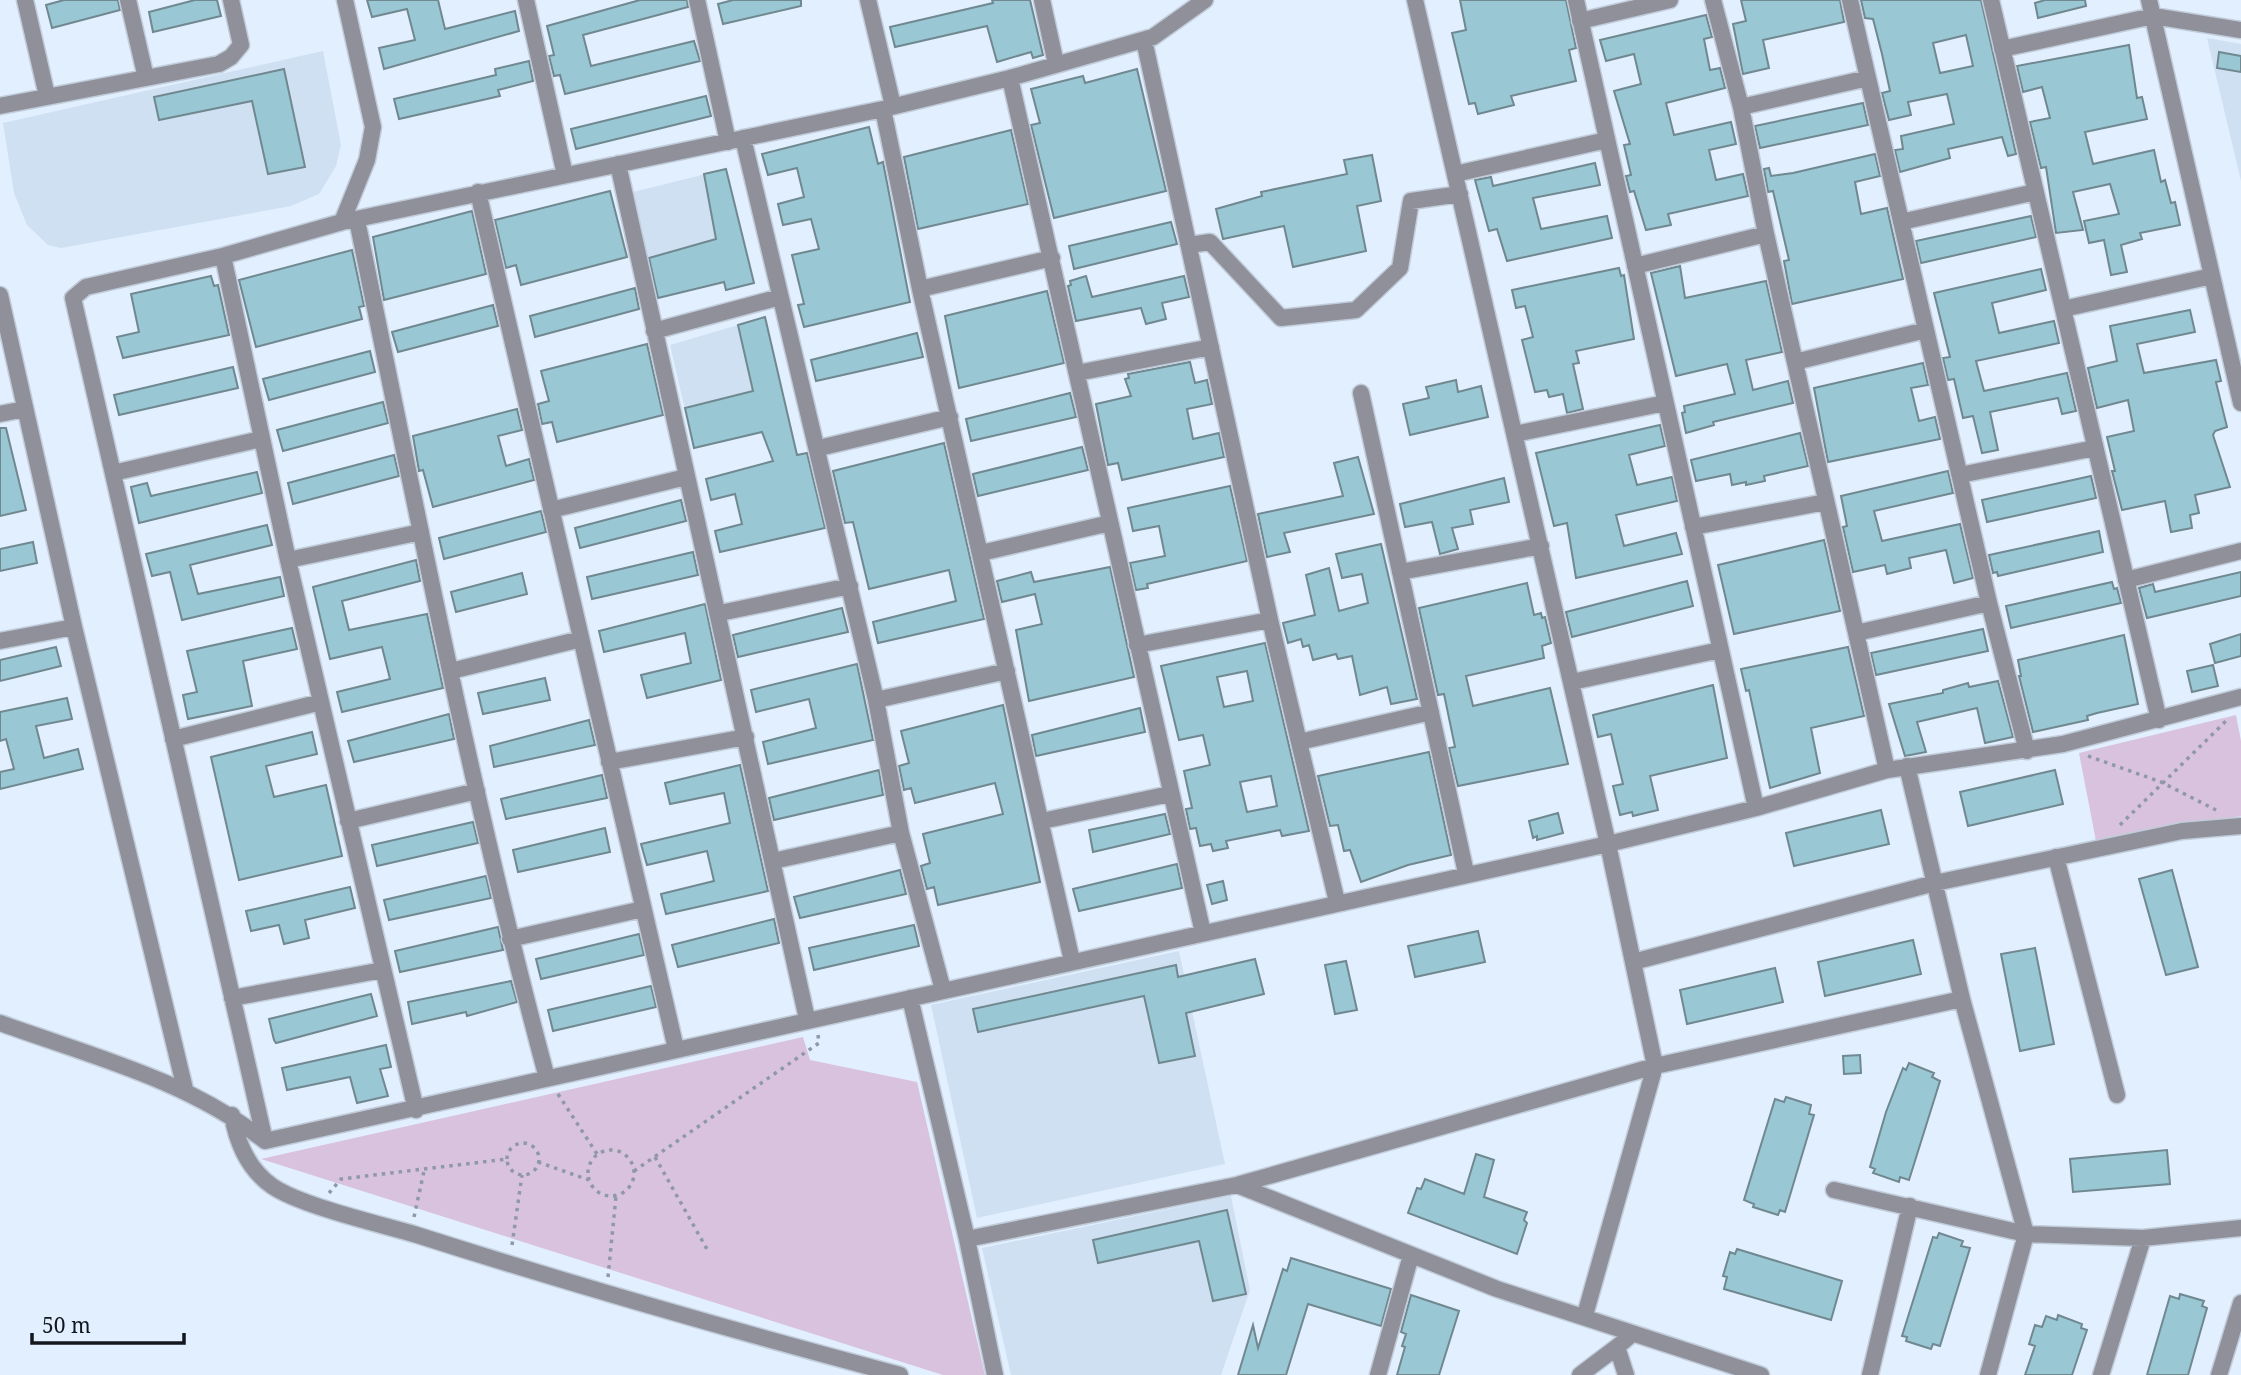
<svg xmlns="http://www.w3.org/2000/svg" width="2241" height="1375" viewBox="0 0 2241 1375" font-family="'Noto Serif',serif">
<rect width="100%" height="100%" fill="#e2effe"/>
<path fill="#cfe0f3" d="M2207,38L2241,44V181Z
M323,51L341,145L336,166L319,194L291,206L61,248L48,245L27,225L14,193L3,123Z
M726,169L754,283L726,290L724,282L655,299L629,193Z
M765,317L791,431L764,439L761,432L694,448L670,345Z
M1179,951L1225,1164L977,1218L931,1005Z
M1231,1196L1250,1290L1221,1375H1011L982,1248Z"/>
<path fill="#d9c2dd" d="M2236,715L2241,741V816L2096,841L2079,753Z
M803,1037L810,1060L917,1082L985,1375H943L261,1159Z"/>
<path fill="#99c7d4" stroke="#708890" stroke-width="2" fill-rule="evenodd" d="M64,0H118L120,10L52,28L46,5Z
M195,0H217L221,16L153,32L149,12Z
M367,0H438L445,29L515,11L519,31L384,69L379,48L415,40L407,9L372,17Z
M640,0H687L688,7L583,35L591,66L694,41L700,61L565,94L560,75L554,76L549,56L554,55L547,26Z
M733,0H801V6L723,24L718,4Z
M992,0H1030L1043,55L1033,58L1031,52L997,62L987,26L895,47L890,27L993,3Z
M1460,0H1566L1576,48L1569,50L1576,81L1511,96L1514,105L1478,114L1475,103L1469,104L1452,33L1466,30Z
M1741,0H1840L1844,22L1763,40L1769,68L1743,74L1733,24L1746,21Z
M1861,0H1981L2016,154L2008,156L2002,137L1948,149L1950,158L1900,172L1895,150L1903,149L1901,136L1954,124L1947,94L1908,102L1911,115L1889,120L1882,93L1890,91L1882,54L1873,19L1865,18ZM1966,35L1973,66L1940,73L1933,43Z
M2045,0H2085L2086,6L2038,18L2035,3Z
M1706,15L1712,37L1704,39L1710,70L1720,68L1725,88L1666,103L1674,135L1731,122L1736,144L1709,150L1716,180L1743,174L1748,196L1668,214L1671,225L1646,230L1634,191L1630,192L1626,176L1631,175L1624,145L1630,144L1614,91L1641,84L1634,54L1606,61L1600,40Z
M2129,45L2137,98L2142,97L2147,119L2085,132L2093,164L2154,150L2161,182L2165,180L2171,203L2175,202L2180,225L2140,233L2142,239L2121,245L2127,272L2111,275L2104,240L2089,243L2084,221L2119,214L2110,184L2073,192L2083,230L2056,233L2046,167L2041,168L2030,122L2050,118L2042,87L2023,92L2017,66Z
M2219,52L2241,56V72L2217,68Z
M529,61L533,81L498,90L500,96L399,119L394,99L496,75L495,69Z
M284,69L305,167L268,174L252,101L159,120L154,97Z
M1137,69L1166,191L1054,218L1031,125L1040,123L1031,89L1083,76L1085,83Z
M706,96L711,116L576,149L571,129Z
M1863,103L1868,125L1760,148L1755,126Z
M869,127L878,164L883,162L910,302L804,327L798,305L804,304L792,255L819,249L811,219L783,225L778,204L804,197L797,168L768,175L762,154Z
M1011,130L1028,204L918,229L904,157Z
M1875,154L1880,176L1855,182L1861,214L1887,208L1903,279L1792,304L1784,261L1789,260L1773,191L1768,192L1764,169L1769,168L1771,176L1793,173Z
M1372,155L1381,201L1357,206L1366,251L1293,267L1284,226L1223,239L1216,209L1262,196L1261,192L1347,174L1344,160Z
M1595,163L1600,185L1533,198L1541,229L1607,216L1612,238L1507,261L1497,229L1489,231L1475,180L1491,177L1493,186Z
M726,169L754,283L726,290L724,282L658,298L649,258L716,239L704,174Z
M610,191L627,257L521,285L516,265L506,268L495,220Z
M472,211L486,274L384,300L373,237Z
M2031,216L2036,237L1921,263L1916,241Z
M1171,222L1177,244L1074,269L1069,246Z
M352,250L364,306L359,307L362,319L256,347L239,280Z
M1680,266L1685,298L1766,281L1782,352L1746,360L1753,390L1788,381L1793,403L1713,422L1714,425L1686,433L1682,413L1685,412L1684,406L1735,394L1727,364L1676,376L1651,273Z
M1619,268L1621,276L1624,275L1634,339L1576,351L1579,363L1573,364L1583,409L1567,413L1563,394L1549,397L1547,390L1535,392L1522,340L1533,337L1525,306L1516,308L1512,290Z
M2041,269L2046,290L1992,303L1999,333L2054,321L2059,343L1976,361L1984,391L2067,373L2076,411L2062,414L2058,398L1990,412L1998,450L1982,453L1973,416L1963,418L1954,379L1948,380L1943,358L1950,357L1934,293Z
M211,276L214,286L218,285L229,335L123,358L117,337L139,332L131,294Z
M1086,276L1092,297L1184,276L1189,297L1162,303L1166,319L1146,324L1141,308L1076,321L1068,286L1071,285L1070,281Z
M635,288L639,309L535,337L530,316Z
M1047,291L1064,363L959,388L945,316Z
M493,305L498,326L398,352L392,332Z
M2190,310L2195,332L2137,344L2144,373L2216,360L2221,381L2216,382L2227,427L2215,431L2213,435L2230,487L2195,495L2199,513L2190,515L2192,528L2171,532L2165,501L2122,510L2112,471H2115L2107,437L2134,431L2128,400L2097,408L2088,368L2117,361L2110,326Z
M765,317L797,455L807,453L825,528L720,552L715,531L742,524L735,494L711,500L706,479L773,461L762,432L694,448L685,408L753,391L738,325Z
M917,333L923,357L816,381L811,360Z
M647,344L663,415L557,442L552,422L542,424L538,404L549,401L541,371Z
M370,351L375,372L269,400L263,379Z
M1190,362L1195,383L1207,380L1212,404L1187,409L1193,439L1219,433L1224,457L1122,480L1118,463L1108,465L1096,404L1131,396L1125,379L1129,378L1128,374Z
M1923,363L1928,385L1911,388L1919,421L1935,417L1940,439L1828,462L1814,388Z
M233,367L238,388L119,415L114,395Z
M1456,380L1458,392L1481,386L1488,417L1410,435L1403,404L1429,398L1426,387Z
M1070,393L1076,417L971,441L966,419Z
M383,402L388,423L283,451L277,430Z
M517,409L522,430L498,436L506,466L529,459L534,480L433,507L423,470L419,471L413,436Z
M1660,425L1665,446L1629,455L1637,485L1672,477L1677,501L1616,515L1624,546L1676,533L1682,554L1576,578L1567,523L1554,526L1536,453Z
M0,428H6L26,510L0,516Z
M1800,433L1808,466L1764,476L1765,481L1746,485V482L1732,485L1730,474L1696,481L1691,460Z
M944,443L984,619L878,643L873,622L956,601L949,570L869,589L853,522L845,523L833,471Z
M1082,447L1088,470L978,496L973,474Z
M394,455L399,476L293,504L288,483Z
M1358,457L1374,514L1284,533L1290,552L1267,557L1258,514L1343,496L1334,463Z
M1948,471L1953,493L1874,511L1882,541L1960,524L1973,578L1954,583L1946,550L1909,558L1911,568L1887,574L1885,565L1853,572L1843,527L1847,526L1841,496Z
M257,472L262,493L139,523L131,487L147,483L151,496Z
M2091,476L2096,498L1987,522L1982,500Z
M1504,478L1509,502L1470,510L1473,524L1452,528L1458,549L1440,554L1432,522L1405,527L1400,504Z
M1230,486L1247,561L1147,584L1148,588L1136,590L1130,563L1165,556L1159,526L1133,531L1128,508Z
M681,500L686,521L580,548L575,528Z
M541,511L546,532L444,559L439,538Z
M267,525L272,545L190,565L198,594L280,577L284,596L182,620L170,572L152,576L146,554Z
M2099,531L2103,552L1998,576L1997,572L1993,573L1989,555Z
M1824,540L1840,611L1734,634L1718,565Z
M33,542L37,563L0,571V549Z
M1381,544L1417,699L1391,704L1387,687L1360,695L1352,656L1338,659L1336,654L1313,660L1309,645L1303,647L1301,639L1288,643L1283,623L1315,615L1306,575L1329,568L1339,611L1368,603L1362,574L1342,578L1336,554Z
M693,552L698,575L592,599L587,577Z
M416,560L420,581L342,601L349,630L427,614L443,688L342,712L337,692L390,679L382,647L330,659L313,587Z
M1110,567L1134,677L1029,701L1016,630L1042,624L1035,594L1002,602L997,581L1031,572L1034,582Z
M2241,572V596L2147,618L2139,588L2153,584L2155,592Z
M522,573L527,594L456,612L451,592Z
M1687,581L1693,606L1572,637L1566,612Z
M2112,582L2114,589L2117,588L2121,603L2011,628L2006,606Z
M1527,583L1534,615L1541,613L1542,618L1545,617L1551,643L1542,646L1544,658L1466,676L1473,706L1550,688L1568,764L1458,786L1449,748L1455,747L1444,694L1438,695L1419,608Z
M705,604L721,680L647,698L641,675L691,663L685,633L604,652L599,631Z
M842,608L848,632L738,657L733,635Z
M292,628L297,649L243,661L252,706L188,719L183,695L197,692L187,651Z
M1983,629L1988,651L1876,675L1871,653Z
M2241,634V656L2215,663L2210,644Z
M2124,635L2138,704L2097,713L2087,716L2088,720L2033,732L2019,676H2021L2018,660Z
M1265,643L1309,831L1282,836L1280,830L1226,841L1228,848L1213,851L1211,844L1200,846L1196,828L1190,829L1186,809L1192,808L1184,771L1210,765L1203,735L1179,740L1161,666ZM1247,671L1253,701L1224,707L1217,677ZM1271,776L1277,806L1247,812L1240,782Z
M56,647L61,666L0,681V660Z
M1848,647L1864,716L1811,728L1820,773L1770,788L1749,690L1746,691L1741,669Z
M857,664L873,740L768,764L763,742L816,728L809,699L756,712L751,690Z
M2213,665L2218,686L2192,692L2187,671Z
M545,678L550,700L483,714L478,693Z
M1998,681L2013,737L1985,743L1977,708L1917,722L1926,752L1905,756L1889,704L1943,693V690L1968,683L1969,687Z
M1713,685L1727,758L1650,776L1658,810L1633,816L1632,812L1620,815L1613,786L1623,784L1611,734L1598,737L1593,715Z
M67,698L72,719L36,726L44,758L78,749L83,769L0,789V772L14,769L6,739L0,741V712Z
M1003,705L1040,882L938,905L934,887L927,889L921,866L930,863L923,834L1003,814L995,783L915,803L911,788L904,790L899,766L909,763L901,731Z
M1140,708L1145,732L1036,756L1032,735Z
M449,714L454,739L354,762L348,741Z
M589,720L595,745L494,767L490,746Z
M312,732L317,754L266,766L274,797L326,785L342,856L239,880L211,757Z
M1429,752L1451,855L1408,865L1361,882L1350,850L1344,851L1338,825L1330,826L1318,776Z
M740,765L768,891L666,914L661,894L714,881L707,851L647,865L641,844L730,823L724,793L670,804L665,783Z
M879,770L883,795L774,820L769,798Z
M2055,770L2063,804L1968,826L1960,792Z
M602,775L607,798L506,819L501,799Z
M1881,810L1889,844L1794,866L1786,833Z
M1558,813L1563,833L1537,840V836L1533,838L1529,821Z
M1165,814L1170,834L1093,852L1089,830Z
M473,822L478,843L377,866L372,845Z
M605,828L610,852L518,872L513,850Z
M1177,864L1182,888L1079,911L1073,889Z
M900,870L906,894L800,918L794,897Z
M2172,870L2198,967L2166,975L2139,879Z
M486,876L491,898L389,920L384,900Z
M1223,881L1227,900L1212,904L1207,885Z
M350,887L355,908L305,920L309,938L284,944L279,925L251,931L246,911Z
M774,919L779,943L678,967L672,945Z
M914,925L919,946L814,970L809,948Z
M498,927L503,950L400,972L395,951Z
M1478,931L1485,962L1415,977L1408,946Z
M639,934L644,955L541,979L536,959Z
M1913,940L1921,974L1825,996L1818,962Z
M2035,948L2054,1044L2020,1051L2001,954Z
M1255,959L1264,994L1186,1013L1195,1056L1159,1063L1144,996L978,1032L973,1009L1176,965L1178,977Z
M1346,961L1357,1010L1335,1014L1325,965Z
M1775,968L1783,1002L1687,1024L1680,990Z
M511,981L517,1002L467,1016L466,1012L412,1024L408,1002Z
M651,986L656,1007L553,1031L548,1010Z
M371,994L377,1016L276,1043L274,1040L269,1019Z
M386,1045L391,1067L380,1069L388,1096L357,1103L350,1077L287,1090L282,1068Z
M1860,1055L1861,1073L1844,1074L1843,1056Z
M1909,1063L1934,1073L1932,1077L1940,1081L1909,1180L1900,1177L1899,1182L1873,1173L1875,1169L1870,1167L1886,1112L1903,1068L1906,1070Z
M1786,1097L1811,1105L1809,1114L1814,1115L1785,1212L1780,1210L1778,1215L1753,1207L1754,1204L1744,1200L1775,1099L1784,1102Z
M2167,1150L2170,1184L2073,1192L2070,1159Z
M1476,1154L1494,1160L1484,1197L1527,1212L1524,1220L1527,1223L1517,1254L1408,1213L1417,1188L1421,1189L1425,1179L1464,1194Z
M1227,1210L1246,1294L1213,1301L1199,1241L1098,1263L1093,1240Z
M1939,1233L1963,1241L1961,1246L1970,1248L1940,1346L1933,1344L1931,1349L1906,1341L1907,1337L1902,1336L1933,1237L1937,1238Z
M1737,1249L1842,1281L1831,1320L1724,1289L1727,1277L1723,1276L1730,1252L1735,1254Z
M1291,1258L1391,1289L1381,1326L1308,1304L1286,1375H1238L1253,1325L1258,1348L1283,1269L1287,1271Z
M2180,1294L2204,1301L2202,1306L2207,1308L2188,1375H2147L2170,1296L2179,1299Z
M1411,1295L1459,1311L1439,1375H1397L1405,1347L1402,1346L1406,1334L1401,1332Z
M2058,1315L2082,1324L2081,1328L2087,1330L2072,1375H2025L2035,1346L2029,1344L2035,1325L2042,1327L2046,1316L2057,1320Z"/>
<g fill="none" stroke-linecap="round" stroke-linejoin="round">
<defs>
<path id="street" d="M25,0L47,96
M128,0L146,78
M526,0L565,175
M697,0L728,142
M868,0L893,106
M1042,0L1056,64
M1415,0L1608,844L1655,1066L1585,1315
M1576,0L1756,808
M1713,0L1741,107L1766,234L1887,770
M1850,0L1989,603L2027,751
M1991,0L2159,720
M2149,0L2241,403
M1580,21L1670,0
M1144,40L1270,620L1337,902
M2002,49L2153,16L2241,30
M1010,78L1203,933
M0,106L219,64L231,57L241,45L231,0
M1741,107L1868,78
M883,109L920,289L1072,961
M743,138L876,700L901,833L943,990
M618,164L807,1019
M1455,174L1607,140
M478,192L676,1049
M357,220C416,507 471,795 547,1078
M342,222L367,160L373,127L345,0
M1901,222L2035,192
M1189,245L1210,242L1281,318L1356,310L1400,268L1411,201L1460,194
M223,256L288,560L416,1110
M1635,266L1766,234
M920,289L1052,258
M0,295L74,627L185,1089
M2063,309L2212,276
M654,331L780,297
M1795,362L1926,330
M1077,373L1211,347
M1361,393L1466,873
M0,414L25,409
M1515,434L1665,403
M819,448L950,417
M113,473L261,439
M1960,475L2095,448
M551,510L686,477
M1693,527L1826,502
M981,553L1110,523
M288,560L421,532
M1400,572L1541,546
M2126,580L2241,551
M720,613L850,586
M1856,633L1989,603
M0,641L74,627
M1137,645L1270,620
M451,671L581,639
M1572,682L1720,650
M876,700L1007,671
M173,739L321,702
M1299,742L1431,712
M609,762L746,737
M1907,766L1962,999L2026,1234L1988,1375
M348,821L477,791
M1042,821L1170,794
M2056,857L2117,1095
M773,861L901,833
M510,939L643,909
M1633,962L1935,883L2182,831L2241,826
M232,998L383,970
M910,998L967,1239L995,1375
M0,1023C91,1056 188,1080 265,1141L1608,844L1756,808L1887,770L2063,744L2241,697
M232,1115C237,1143 248,1169 272,1186C301,1206 380,1224 417,1235C577,1286 738,1332 900,1375
M265,1141L73,298L86,287L223,256L342,222L883,109L1010,78L1153,37L1205,0
M1237,1185L1497,1289L1761,1375
M1834,1190L2026,1234L2143,1238L2241,1228
M967,1239L1237,1185L1655,1066L1962,999
M1378,1375L1411,1255
M1580,1375L1617,1347
M1626,1375L1617,1347L1632,1334
M1870,1375L1910,1206
M2101,1375L2143,1238
M2219,1375L2241,1303"/>
</defs>
<use href="#street" stroke="#c1ccda" stroke-width="19"/>
<path stroke="#8f99a5" stroke-width="3.5" stroke-dasharray="3.5 5" stroke-linecap="butt" d="M2088,756L2161,782L2216,810
M2120,825L2227,720
M558,1094L597,1154
M507 1159a16 16 0 1 1 32 0a16 16 0 1 1-32 0Z
M588 1173a23 23 0 1 1 46 0a23 23 0 1 1-46 0Z
M655,1157L708,1251
M538,1162L589,1180
M634,1171L819,1043L818,1035
M329,1193L341,1179L507,1159
M414,1217L424,1171
M512,1245L522,1175
M608,1277L616,1196"/>
<use href="#street" stroke="#90909a" stroke-width="16"/>
</g>
<path d="M32 1333v10h152v-10" fill="none" stroke="#12171d" stroke-width="3.5"/>
<text x="42" y="1333" font-size="21" fill="#12171d" stroke="#e2effe" stroke-width="5" paint-order="stroke">50 m</text>
</svg>
